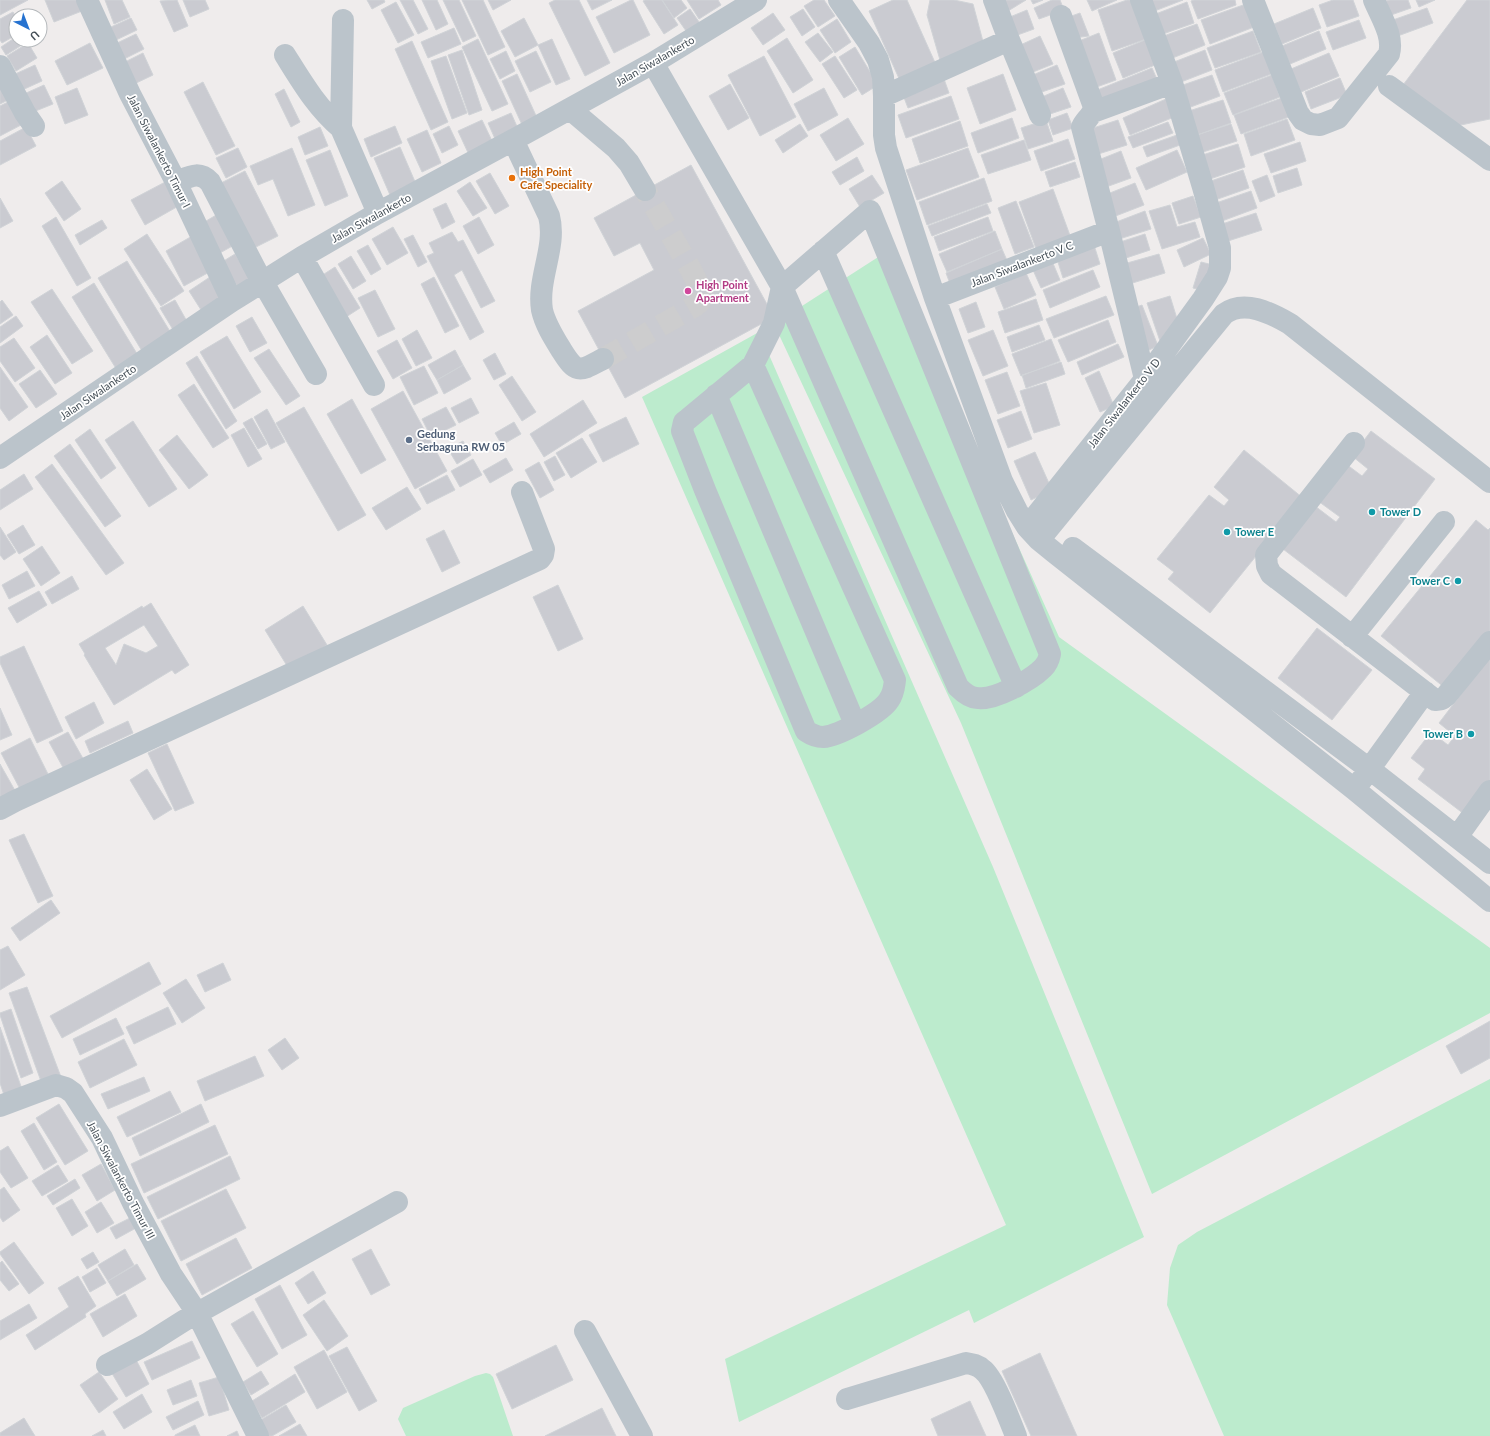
<svg xmlns="http://www.w3.org/2000/svg" width="1490" height="1436" viewBox="0 0 1490 1436" font-family="Lato,sans-serif">
<rect width="100%" height="100%" fill="#efecec"/>
<path fill="#bcebcd" d="M886,252L1059,637L1490,948V1013L1152,1194L961,723L774,324Z
M759,332L993,867L1144,1237L974,1323L969,1310L739,1422L725,1359L1006,1225L642,397Z
M1490,1079V1436H1224L1167,1305L1170,1268L1178,1245L1197,1232Z
M486,1373L490,1374L493,1377L513,1436H406L398,1419L403,1408L475,1376Z"/>
<path fill="#cacbd1" stroke="#d0d3d7" fill-rule="evenodd" d="M0,0H28L0,15Z
M45,0H83L87,9L54,22Z
M105,0H122L130,17L114,24Z
M177,0L188,26L174,32L160,1Z
M183,0H205L209,9L190,17Z
M367,0H384L385,2L372,9Z
M400,0H413L428,29L418,34Z
M422,0H437L448,24L436,30Z
M443,0H459L476,36L463,42Z
M462,0H483L505,47L488,55Z
M488,0H511L493,10Z
M555,0H579L610,63L585,76L549,3Z
M587,0H612L592,10Z
M631,0H633L650,35L614,53L596,17Z
M645,0H662L678,25L664,34L643,1Z
M662,0H681L687,8L674,18Z
M687,0H718L721,5L699,19Z
M814,0H824L835,16L818,27L804,6Z
M893,0H907L937,67L901,83L869,11Z
M930,0H954L973,4L985,49L940,60L927,15Z
M1000,0H1026L1008,11Z
M1031,0H1043L1033,4Z
M1052,0H1060L1064,10L1039,19L1034,8Z
M1087,0H1117L1092,11Z
M1127,0H1136L1149,38L1112,51L1098,10Z
M1147,0H1183L1152,12Z
M1194,0H1235L1236,5L1198,19L1191,1Z
M1333,0H1353L1359,16L1327,27L1319,5Z
M1390,0H1408L1411,8L1391,15L1386,1Z
M1416,0H1435L1419,7Z
M1467,0H1490V119L1451,127L1400,89Z
M396,2L414,35L398,43L381,10Z
M1187,2L1194,23L1160,35L1153,15Z
M1246,4L1254,27L1210,44L1201,20Z
M1313,8L1321,28L1282,44L1274,24Z
M1427,8L1433,23L1395,37L1390,21Z
M690,9L704,29L691,38L677,18Z
M803,9L815,27L802,36L790,17Z
M1027,10L1034,29L1012,37L1005,19Z
M13,12L16,17V35L2,43L0,40V19Z
M773,13L785,30L763,45L751,28Z
M1080,13L1089,36L1073,38L1066,18Z
M131,18L137,30L116,40L111,27Z
M524,18L538,45L515,57L501,31Z
M837,19L851,42L835,53L820,30Z
M1359,20L1366,38L1333,50L1326,32Z
M1197,24L1205,45L1170,59L1161,37Z
M454,28L461,44L428,58L421,42Z
M1253,31L1261,52L1215,68L1207,48Z
M1319,31L1326,49L1290,64L1282,46Z
M818,33L833,52L820,62L805,42Z
M1099,33L1116,80L1091,89L1074,43Z
M136,34L144,49L122,60L115,44Z
M1040,36L1053,64L1028,74L1016,47Z
M16,37V40H23L25,43L6,55L1,47Z
M787,38L813,80L793,93L767,51Z
M478,39L508,104L492,111L462,47Z
M552,39L570,79L556,85L538,45Z
M1145,40L1155,65L1123,78L1113,53Z
M412,41L448,122L431,130L395,49Z
M28,43L37,58L16,71L7,56Z
M90,43L103,68L67,85L55,61Z
M855,47L878,85L862,95L839,57Z
M462,50L482,110L469,115L448,55Z
M1205,50L1212,70L1181,82L1174,62Z
M506,51L515,71L500,79L490,59Z
M536,51L551,82L530,92L515,61Z
M1266,51L1274,73L1223,92L1215,70Z
M143,53L153,75L132,85L121,64Z
M1329,53L1339,76L1301,92L1291,69Z
M446,56L467,113L452,119L431,61Z
M764,56L796,117L760,136L728,75Z
M835,56L857,90L844,98L822,64Z
M35,65L42,81L20,91L13,75Z
M1057,65L1065,84L1036,94L1028,77Z
M1152,68L1159,84L1097,110L1090,93Z
M517,74L538,120L523,127L502,81Z
M1003,74L1016,110L980,124L967,88Z
M1212,75L1220,96L1188,108L1180,86Z
M1272,75L1280,97L1233,115L1224,93Z
M1340,78L1347,95L1311,109L1305,92Z
M944,79L949,93L908,108L903,95Z
M0,82L12,98L0,104Z
M203,82L235,146L216,155L184,92Z
M730,84L749,118L728,130L709,96Z
M44,85L53,104L33,112L24,94Z
M77,88L88,115L65,124L55,97Z
M824,88L838,115L808,131L794,104Z
M1063,88L1071,107L1044,116L1037,99Z
M284,89L300,122L291,127L275,94Z
M951,96L959,119L906,138L898,115Z
M1282,98L1289,117L1241,134L1234,115Z
M1166,99L1174,117L1130,135L1123,118Z
M1223,100L1231,123L1197,135L1189,111Z
M8,102L21,125L0,136V106Z
M511,113L519,131L496,141L488,123Z
M1067,113L1073,128L1053,135L1048,120Z
M848,118L864,144L836,161L820,135Z
M1012,118L1019,138L978,153L971,133Z
M1287,119L1295,140L1251,156L1244,134Z
M482,120L494,145L470,157L458,131Z
M1046,120L1053,141L1028,149L1021,128Z
M1118,120L1127,145L1095,155L1087,130Z
M960,121L968,146L920,163L912,139Z
M1168,122L1173,133L1133,148L1128,137Z
M800,124L808,136L783,153L775,140Z
M1231,124L1237,141L1203,152L1197,135Z
M395,126L402,143L371,157L364,139Z
M449,126L458,145L442,153L433,134Z
M26,127L36,146L0,165V141Z
M320,127L328,146L305,155L298,137Z
M427,130L441,163L422,172L407,139Z
M1177,135L1180,145L1147,157L1143,147Z
M1068,139L1075,159L1041,171L1034,151Z
M1024,140L1031,160L988,174L981,155Z
M1300,142L1306,161L1271,173L1264,154Z
M1238,144L1245,167L1207,180L1199,156Z
M400,147L416,184L390,195L374,158Z
M238,148L247,167L226,178L216,158Z
M292,148L315,205L288,216L273,179L258,185L250,166Z
M968,148L979,177L917,200L906,170Z
M330,150L348,196L325,206L306,160Z
M1177,150L1187,172L1146,190L1136,168Z
M1121,151L1131,178L1106,187L1096,161Z
M857,157L864,171L840,185L832,172Z
M1075,162L1080,177L1050,187L1045,172Z
M691,165L774,317L625,398L578,311L654,270L640,243L614,256L594,218Z
M1297,168L1302,185L1278,193L1273,176Z
M1243,170L1249,188L1215,200L1208,182Z
M245,171L278,236L250,250L217,185Z
M490,173L509,206L495,214L476,181Z
M872,175L884,193L860,207L849,189Z
M1267,175L1275,196L1260,202L1252,181Z
M984,178L992,201L927,225L919,202Z
M169,180L182,204L145,225L131,200Z
M62,181L81,209L64,221L45,193Z
M470,182L487,208L473,216L457,191Z
M1135,183L1144,205L1113,217L1105,195Z
M1053,189L1072,241L1038,254L1019,202Z
M1251,191L1257,208L1222,221L1216,203Z
M1193,196L1201,217L1179,224L1172,203Z
M0,198L13,221L0,228Z
M1016,201L1034,247L1015,254L998,208Z
M446,203L455,222L442,229L433,209Z
M987,204L991,213L932,236L928,226Z
M1170,205L1177,227L1195,222L1200,237L1162,249L1149,211Z
M1145,211L1151,229L1116,240L1111,224Z
M1256,213L1262,230L1228,241L1222,224Z
M218,214L236,244L218,254L201,224Z
M56,217L91,278L77,286L42,226Z
M479,217L494,245L478,254L463,226Z
M988,217L993,231L939,251L934,237Z
M102,220L107,228L80,245L75,235Z
M393,227L408,253L387,265L372,239Z
M995,231L1002,249L947,272L939,254Z
M452,232L458,242L463,240L495,301L481,308L462,270L454,275L484,332L470,340L427,256L434,253L429,243Z
M147,234L184,291L161,306L124,249Z
M1145,234L1150,250L1120,260L1114,244Z
M194,235L213,270L184,286L166,251Z
M413,235L427,262L418,267L404,239Z
M1203,238L1211,254L1184,267L1177,250Z
M368,245L381,269L371,275L357,251Z
M1094,245L1100,264L1063,278L1057,259Z
M1002,249L1009,265L952,289L946,273Z
M235,254L252,281L239,289L222,262Z
M1159,254L1165,273L1126,285L1120,265Z
M351,256L366,281L353,289L338,264Z
M127,261L174,338L145,356L98,278Z
M1052,261L1060,280L1041,288L1033,270Z
M1201,262L1213,265L1206,291L1193,288Z
M335,267L360,308L346,317L321,276Z
M1093,270L1100,287L1050,308L1043,290Z
M1026,273L1036,295L1004,309L995,287Z
M210,277L225,299L203,313L189,291Z
M434,277L459,326L445,333L421,284Z
M94,283L142,362L120,375L72,297Z
M52,289L93,351L72,364L31,302Z
M375,290L395,329L378,337L358,298Z
M1106,296L1114,315L1054,338L1046,319Z
M1170,296L1178,322L1161,344L1147,303Z
M1036,299L1043,320L1005,333L998,312Z
M2,300L13,315L0,324V302Z
M175,300L189,325L175,333L160,308Z
M976,302L985,327L968,333L959,309Z
M1142,305L1158,346L1142,353L1131,309Z
M16,316L23,326L0,343V327Z
M252,317L267,343L250,352L236,326Z
M1108,320L1116,342L1068,362L1058,340Z
M1039,325L1045,340L1012,352L1007,337Z
M417,330L432,358L416,366L402,339Z
M993,330L1008,366L983,376L968,340Z
M47,335L72,373L55,384L30,347Z
M227,336L261,392L234,409L200,352Z
M14,338L35,368L15,382L0,361V347Z
M1051,339L1060,361L1021,376L1012,354Z
M397,340L412,368L393,379L377,351Z
M1118,344L1124,357L1082,375L1077,362Z
M269,349L300,396L286,405L254,358Z
M455,350L463,365L437,380L428,365Z
M495,353L506,374L494,380L483,360Z
M197,356L237,421L226,429L186,363Z
M1061,362L1065,374L1026,388L1022,375Z
M463,365L471,379L444,394L437,380Z
M424,366L438,393L414,405L400,377Z
M0,367L28,407L9,421L0,408Z
M40,370L57,394L36,408L19,384Z
M1099,371L1114,406L1100,412L1085,378Z
M1007,372L1020,406L998,414L985,380Z
M512,376L536,412L522,421L499,385Z
M1046,383L1060,425L1034,433L1020,391Z
M194,384L229,438L213,448L178,395Z
M403,391L447,471L415,489L371,409Z
M471,398L479,413L459,423L451,408Z
M352,399L386,460L361,474L327,414Z
M583,400L597,423L544,457L530,434Z
M304,407L366,515L338,531L276,423Z
M446,407L456,425L431,437L422,419Z
M267,409L285,442L271,449L254,417Z
M1021,411L1032,439L1008,448L997,420Z
M626,417L639,444L603,462L589,435Z
M252,418L267,444L258,449L243,423Z
M133,421L177,489L149,507L105,440Z
M514,422L521,434L502,445L495,433Z
M244,428L262,459L248,467L231,435Z
M90,429L116,468L101,479L75,440Z
M1371,431L1435,479L1346,597L1283,549L1315,506L1336,522L1340,517L1318,501L1346,464L1362,476L1368,469L1352,456Z
M177,435L208,475L189,489L159,450Z
M582,438L597,462L571,478L556,453Z
M463,441L471,455L457,464L448,449Z
M70,444L121,516L105,527L54,456Z
M1244,450L1303,498L1210,613L1168,579L1174,572L1157,559L1209,495L1224,506L1229,500L1214,487Z
M1035,452L1052,490L1031,500L1014,461Z
M555,456L565,475L554,481L544,462Z
M506,458L513,470L490,483L483,471Z
M473,459L482,475L460,487L451,471Z
M539,462L554,490L540,498L525,470Z
M52,464L124,563L106,575L35,477Z
M24,474L33,489L0,510V490Z
M447,475L455,490L427,504L419,489Z
M407,487L421,509L386,530L372,508Z
M1476,520L1488,530L1490,528V632L1445,688L1381,636Z
M23,525L35,545L19,554L7,535Z
M0,527L16,552L4,560L0,555Z
M444,530L460,563L442,572L426,539Z
M42,546L60,573L41,586L23,559Z
M27,571L35,586L9,599L2,585Z
M72,576L79,589L52,604L45,592Z
M558,585L583,639L558,651L533,597Z
M39,591L47,605L17,623L8,608Z
M151,603L189,665L175,674L172,670L114,705L84,655L85,654L79,644L142,606L143,608ZM144,625L158,646L146,653L124,644L116,665L105,648Z
M303,606L327,645L289,669L265,630Z
M1317,628L1372,670L1332,720L1278,678Z
M24,646L63,731L37,743L0,663V657Z
M1490,656V781L1464,814L1418,779L1425,769L1411,758L1431,732L1448,745L1455,736L1439,723Z
M94,702L104,723L76,739L65,717Z
M0,708L12,735L0,740Z
M128,721L133,733L90,753L85,741Z
M68,732L85,762L66,773L49,742Z
M30,738L48,774L20,789L1,753Z
M167,744L194,803L175,811L148,753Z
M0,764L17,794L0,803Z
M147,769L172,809L154,820L130,780Z
M24,834L53,896L38,903L9,840Z
M51,900L60,913L20,941L11,928Z
M8,946L25,975L0,990V950Z
M149,962L161,984L62,1038L50,1016Z
M223,963L231,980L205,992L197,975Z
M186,979L205,1008L182,1023L163,993Z
M27,987L61,1077L42,1084L9,993Z
M168,1007L176,1024L134,1044L126,1027Z
M11,1009L33,1073L21,1078L0,1015V1013Z
M116,1018L124,1034L80,1055L73,1039Z
M1490,1021V1058L1461,1074L1446,1046Z
M0,1027L23,1092L5,1098L0,1083Z
M285,1038L299,1058L282,1070L268,1050Z
M124,1039L137,1065L90,1088L78,1062Z
M255,1056L264,1076L205,1101L197,1081Z
M144,1077L150,1091L108,1109L101,1094Z
M170,1091L181,1112L127,1137L117,1117Z
M59,1104L88,1151L65,1165L36,1118Z
M201,1104L209,1122L140,1156L132,1138Z
M34,1123L57,1162L44,1170L21,1131Z
M215,1125L228,1154L144,1193L131,1164Z
M8,1146L28,1178L11,1188L0,1172V1151Z
M230,1156L240,1179L158,1219L147,1197Z
M101,1164L115,1190L97,1201L82,1175Z
M58,1165L68,1181L42,1196L32,1181Z
M75,1179L80,1188L53,1205L47,1196Z
M4,1187L20,1210L3,1222L0,1217V1190Z
M226,1189L246,1228L181,1261L161,1221Z
M72,1199L88,1226L72,1236L56,1208Z
M101,1202L114,1223L97,1233L85,1212Z
M130,1218L136,1228L116,1239L110,1228Z
M236,1238L252,1268L202,1295L186,1264Z
M14,1242L44,1283L29,1294L0,1254V1252Z
M125,1249L134,1265L108,1281L98,1265Z
M371,1249L390,1285L371,1295L352,1259Z
M93,1252L99,1262L87,1269L81,1259Z
M2,1261L19,1284L9,1291L0,1280V1263Z
M137,1264L146,1279L117,1296L108,1281Z
M97,1268L106,1283L90,1292L82,1277Z
M313,1271L326,1293L308,1304L295,1283Z
M78,1276L96,1306L85,1314L86,1317L35,1350L26,1335L69,1307L58,1288Z
M280,1285L307,1335L282,1349L255,1299Z
M125,1294L137,1316L103,1337L90,1314Z
M324,1300L348,1336L327,1351L303,1315Z
M29,1304L37,1318L0,1340V1321Z
M253,1311L278,1354L257,1367L231,1324Z
M192,1341L200,1358L152,1380L144,1362Z
M556,1345L573,1380L512,1409L496,1374Z
M347,1347L377,1401L359,1411L329,1356Z
M324,1350L347,1392L317,1409L294,1367Z
M1040,1353L1077,1436H1031L1002,1371Z
M134,1356L149,1384L126,1397L110,1370Z
M261,1371L269,1384L251,1395L243,1382Z
M99,1372L118,1399L99,1413L80,1385Z
M295,1374L305,1392L262,1418L252,1401Z
M219,1377L229,1410L209,1416L199,1383Z
M191,1380L197,1396L173,1405L167,1390Z
M142,1394L152,1412L124,1429L113,1412Z
M198,1401L204,1415L173,1430L166,1417Z
M970,1401L986,1436H938L931,1419Z
M286,1405L296,1422L272,1436H268L259,1421Z
M602,1408L616,1436H545Z
M24,1418L35,1436H0V1433Z
M300,1424L307,1436H279Z
M195,1425L200,1436H175V1435Z
M103,1430L106,1436H92Z
M237,1431L239,1436H227Z"/>
<g fill="none" stroke-linecap="round" stroke-linejoin="round">
<path stroke="#cdcdce" stroke-width="22" stroke-dasharray="22 11" stroke-linecap="butt" d="M603,359L695,306L700,302L701,294L699,286L690,268L645,190"/>
<path stroke="#bbc4cb" stroke-width="22" d="M87,0L130,94L176,182L232,301
M839,0L869,43L878,60L883,77L884,96V135L886,148L935,298L1002,481L1017,511L1027,527L1039,540L1055,553L1354,789L1490,901
M1253,0L1298,113L1303,120L1311,124L1320,125L1338,118L1389,54C1394,36 1381,17 1374,0
M1061,16L1094,107C1093,115 1085,120 1082,127L1109,231L1145,379
M343,20L341,128L378,213
M1009,40L1040,115
M285,55C302,82 317,108 341,128
M653,63L782,287L958,687C963,692 970,698 977,698C994,701 1031,680 1043,668C1047,664 1049,659 1050,654L870,211L782,287L774,323L753,365L688,419L684,422L682,431L705,490L806,731C812,735 816,737 823,737C838,736 881,713 889,700C894,693 894,687 895,680L753,365
M0,66L25,113L34,126
M1389,86L1490,160
M884,96L1009,40L994,0
M570,109L616,148L629,163L645,190
M1093,112L1172,83
M513,140L549,216C557,247 537,278 542,310C545,324 554,338 562,351C577,375 580,371 603,359
M176,182C189,177 199,170 210,182L262,282L268,291L316,374
M823,251L1016,687
M302,257L374,385
M935,298L1109,231
M716,395L855,724
M1354,443L1266,555L1267,566L1271,574L1435,700L1442,699L1446,696L1490,642
M0,458L232,301L302,257L378,213L513,140L653,63L756,0
M1027,527L1145,379L1203,299L1217,277L1220,268V248L1203,187L1172,83L1141,0
M1039,540L1224,314C1244,299 1271,313 1290,324L1490,482
M1073,548L1376,774L1490,863
M1352,637L1444,522
M1360,782L1425,692
M0,809L15,801L540,559L543,555L544,549L522,492
M1457,837L1490,791
M0,1106L56,1085L66,1088L73,1093L102,1138L133,1203L171,1274L197,1313L258,1436
M585,1331L642,1436
M107,1365L147,1344L185,1320L397,1202
M847,1399L966,1363C972,1364 978,1365 983,1370C994,1378 1010,1421 1016,1436"/>
</g>
<circle fill="#e8710a" stroke="#fff" stroke-width="1.5" cx="512" cy="178" r="4"/>
<circle fill="#d1479c" stroke="#fff" stroke-width="1.5" cx="688" cy="291" r="4"/>
<circle fill="#5c6f8a" stroke="#fff" stroke-width="1.5" cx="409" cy="440" r="4"/>
<g fill="#0f9aa8" stroke="#fff" stroke-width="1.5">
<circle cx="1372" cy="512" r="4"/>
<circle cx="1227" cy="532" r="4"/>
<circle cx="1458" cy="581" r="4"/>
<circle cx="1471" cy="734" r="4"/>
</g>
<g text-anchor="middle" stroke-width="3.5" stroke-linejoin="round" paint-order="stroke">
<g font-size="11" fill="#465058" stroke="#fff">
<text transform="translate(655 61) rotate(-30)" y="4">Jalan Siwalankerto</text>
<text transform="translate(159 151) rotate(63)" y="4">Jalan Siwalankerto Timur I</text>
<text transform="translate(371 218) rotate(-29)" y="4">Jalan Siwalankerto</text>
<text transform="translate(1022 264) rotate(-21)" y="4">Jalan Siwalankerto V C</text>
<text transform="translate(98 392) rotate(-34)" y="4">Jalan Siwalankerto</text>
<text transform="translate(1124 403) rotate(-52)" y="4">Jalan Siwalankerto V D</text>
<text transform="translate(121 1180) rotate(62)" y="4">Jalan Siwalankerto Timur III</text>
</g>
<g font-size="11" font-weight="bold" fill="#c56008" stroke="#fff" text-anchor="start">
<text x="520" y="176">High Point<tspan x="520" dy="13">Cafe Speciality</tspan></text>
</g>
<g font-size="11" font-weight="bold" fill="#b23c85" stroke="#fff" text-anchor="start">
<text x="696" y="289">High Point<tspan x="696" dy="13">Apartment</tspan></text>
</g>
<g font-size="11" font-weight="bold" fill="#4e5e75" stroke="#fff" text-anchor="start">
<text x="417" y="438">Gedung<tspan x="417" dy="13">Serbaguna RW 05</tspan></text>
</g>
<g font-size="11" font-weight="bold" fill="#0d838f" stroke="#fff" text-anchor="start">
<text x="1380" y="516">Tower D</text>
<text x="1235" y="536">Tower E</text>
<text x="1450" y="585" text-anchor="end">Tower C</text>
<text x="1463" y="738" text-anchor="end">Tower B</text>
</g>
</g>
<g transform="translate(28 28) rotate(138)"><circle r="19" fill="#ffffff" stroke="#b5b9bc"/>
<path d="M0-3L7 15L0 10L-7 15Z" fill="#2572d0"/>
<text y="-6" font-size="11" font-weight="bold" text-anchor="middle" fill="#465058">U</text>
</g>
</svg>
